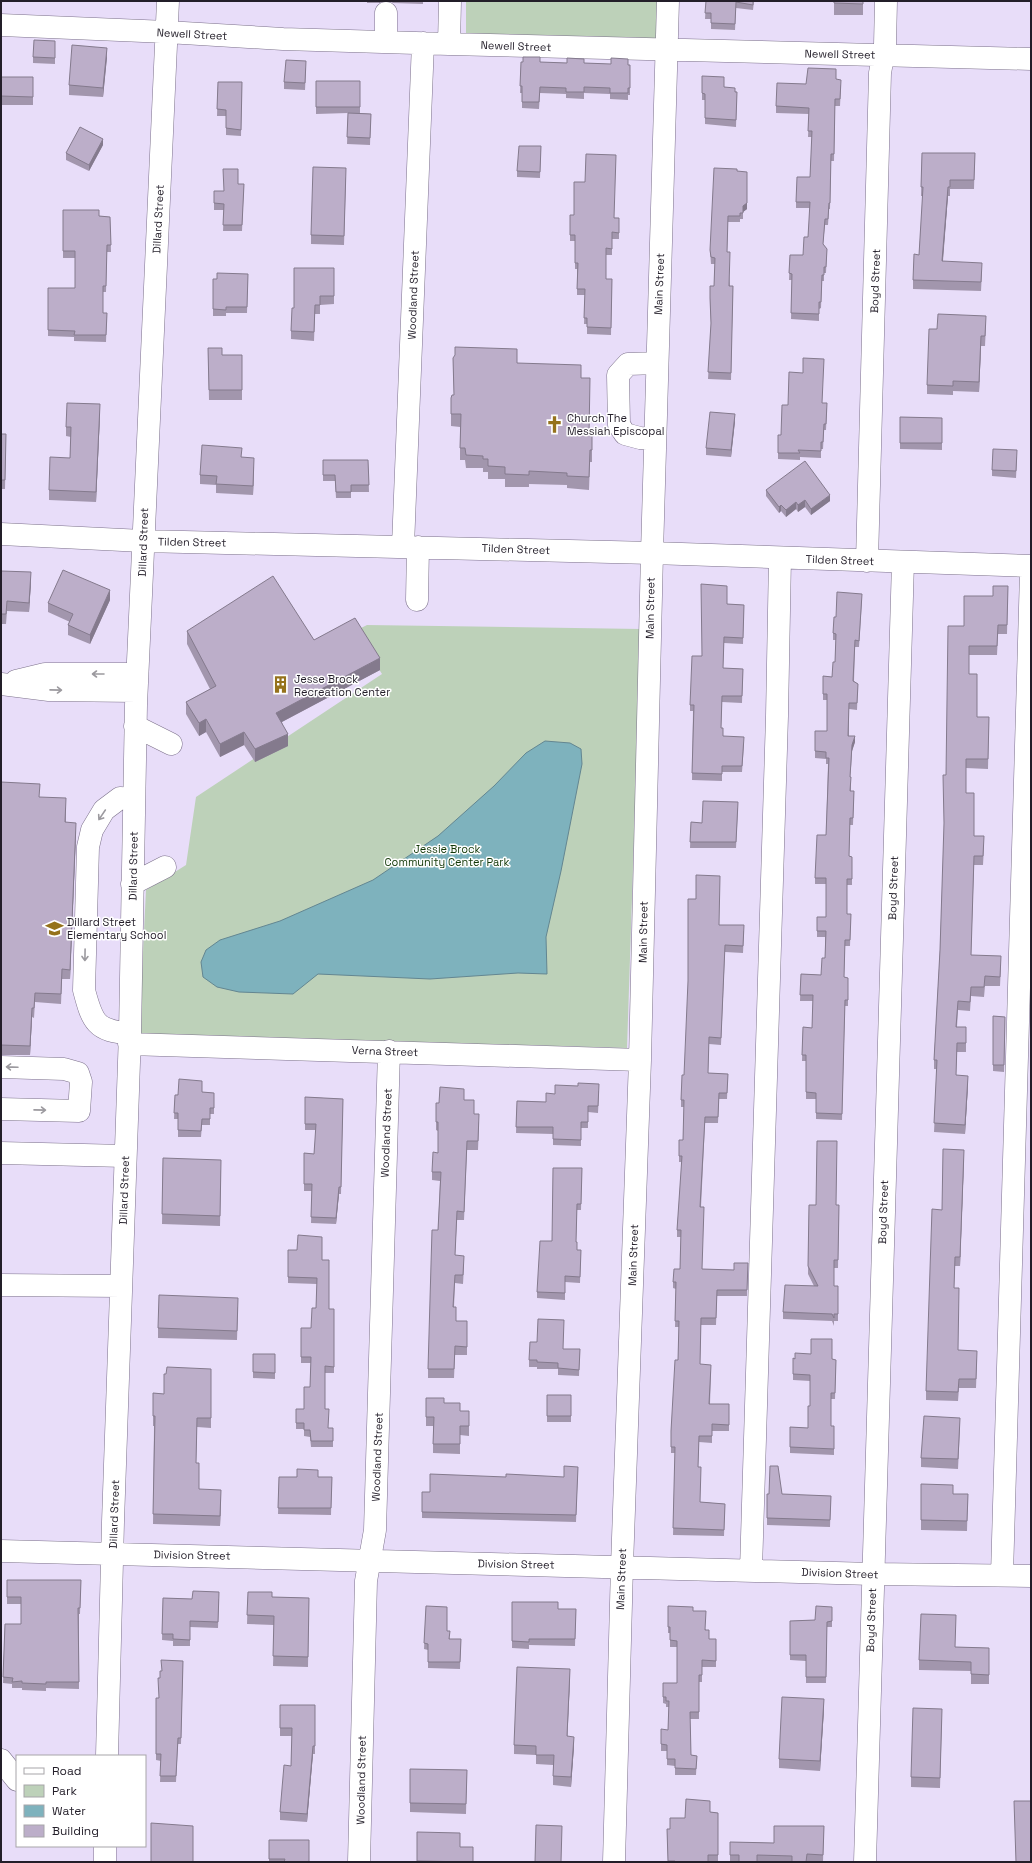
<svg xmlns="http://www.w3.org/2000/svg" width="1032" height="1863" viewBox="0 0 1032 1863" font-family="'Space Grotesk',sans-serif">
<rect width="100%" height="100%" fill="#e8ddf9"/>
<path fill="#bdd1b9" d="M466,1H660L659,37L653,42L466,36Z
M367,625L641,629L627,1048L139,1035L146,890L186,865L196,797L382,674L355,631Z"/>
<path fill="#7eb2bd" stroke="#638691" d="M545,741L570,743L581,749L582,764L561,871L546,937L547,974L518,973L430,979L318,974L293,994L239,992L217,987L203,977L201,962L206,950L220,940L280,921L373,880L438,836L494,786L526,753Z"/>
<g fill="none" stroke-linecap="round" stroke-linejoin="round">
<defs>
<path id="minor" d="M1,25L167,32L283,39L449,44L1031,59
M386,42V13
M449,44L450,1
M655,439L640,438L625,434L619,425L618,375L628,364L657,363
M1,534L143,541L652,553L1031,566
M403,546L423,43
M867,561L880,73L885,45L886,1
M417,600L418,547
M16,681L45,674H137
M1,684L49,690L136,691
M135,726L171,744
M132,884L165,867
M130,1033C96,1032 92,1021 84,990L88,847L92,830L104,810L120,798L134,799
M129,1044L640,1060
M1,1067L64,1069L78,1073L81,1082L79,1111L1,1109
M1,1153L125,1156
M1,1285L121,1286
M1,1551L873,1574L1031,1576
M751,1570L777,716L780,558
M1002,1575L1031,573
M107,1756L113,1522L130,1033L136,705L168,1
M1,1760L17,1780
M105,1862V1846
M359,1862L366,1581L375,1530L389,1051
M614,1862L622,1566L640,1060L652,553L668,1
M865,1862L903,562"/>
</defs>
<use href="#minor" stroke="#7c718b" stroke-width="23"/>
<use href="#minor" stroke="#fff" stroke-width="22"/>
</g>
<path fill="#a296ad" d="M367,1H385L379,3H367Z
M388,1H423V4L393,3Z
M706,1H754L753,10L736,8L735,30L711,29V19H705Z
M834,1H863V15H834Z
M55,47V64L33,63V57Z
M107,57L103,97L69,95V85Z
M521,62L567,63H584L630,65V95H628V100L610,99V94L584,93V99L566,98V94L540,93L539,109L522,108V93H520Z
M306,68L305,90L284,89V82Z
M702,76L724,87L737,92L736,127L705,124V100H702Z
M1,77H33V105H1Z
M836,79L841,86L840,106H835L834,161H831L830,209H829L828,225H825L823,244L827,249L826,273H824V281H822L821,308L819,309V321L791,319L792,280H789L790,255H803L808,237L810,208H796V202L810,177L812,137H808L809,114L776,113V106L806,84Z
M316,81H360V113L371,114L370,145L347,144L348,113L316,114Z
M218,82H242L241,136L226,135V116H217Z
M103,145L89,171L66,160V153Z
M541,146L540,178L517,177V171Z
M922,153H975L974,189H950V196H948L943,261L982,272L981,291L913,289V280L919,255L923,196H921Z
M737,171L747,209L743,212V219H740V222H728L727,252L730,286H733L731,380L708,379L711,326L710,298L714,286L715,264H711L710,250Z
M346,177L344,245L311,244V235Z
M238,184H244L242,231H223L224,210H214V191H224Z
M63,210L99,216L110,217L111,252H107L106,292H103V313H107L106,342L74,341V337L48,336V288H75V258H63Z
M570,215L619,218V239H612V255H606V279H612L611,335L587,334V324H584L585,295H577V269H575V241H570Z
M334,268V304L320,305V314H315L314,341L291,339V331L294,308Z
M248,274L247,313H226V316H213V279H217Z
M986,325L985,346H981L979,392L953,391V395L927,394V385L937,329Z
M208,348L222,355H242V400H209Z
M453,358L517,363L581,378L590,435L592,448V462H590L589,490L567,488V485L529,484V487H505V479H488V472H483V468H466L465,460H460V427L451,426V398L454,395Z
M823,403L827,409L826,430H824L823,449H821V458L800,457V460L778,459V435H781L788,405Z
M100,414L96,502L49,500V490L70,458L71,437L66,436V427Z
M900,417L942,418V450L900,449Z
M735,421L731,457L706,455V448Z
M1,434H6L5,489H1Z
M1017,457L1016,478L992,476V470Z
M323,460H368L369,492H351V498H336L335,481H323Z
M254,467L253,495L216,493V485L200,484V475Z
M766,490L830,501L811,515L805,507L798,512L796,509L786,517L781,511L779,513L766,496Z
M1,571L31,582L29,612L7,611L6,624H1Z
M1008,586L1007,634H998L997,655H969V674L977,717H989L988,769L966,768V793L974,836L984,846L983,865H974L971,955L1001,965L1000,986H985L984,997L971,996L970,1011L958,1010L957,1027L966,1036V1052H957L956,1075L968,1085L965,1134L934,1132L937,1069H934V1060L940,950L946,775L964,626L993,596Z
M110,600L90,644L68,635V625L70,622L48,612V603Z
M862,600L859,647H855L854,681L858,684L857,710L849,709V736L855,742L852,751L850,777L851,784V791H854L853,825H850L849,856L852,857V885H847V914H851L850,946H845L844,977L848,984V1006H845L842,1120L816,1119V1099H806V1061H802L803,1027L812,1028L813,1001H800L801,974L821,975L825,958V937H817V917H826V884H815V878L826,835L828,764H826V759L815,758V731H827V700H823V676L832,677L835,662L836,640H833V633L836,617Z
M727,604L744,605L743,644L724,643L723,668L743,669L742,703L722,702L721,728L723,736L744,744L742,772H722V781L692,780L693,711H690V705L702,656Z
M187,631L314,640L380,670L282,722L288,746L255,762L244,745L220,757L206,732L199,736L186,714V702L210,689L187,644Z
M1,782L66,808V822L76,832L70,979H62L61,1004L35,1002L34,1018L32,1017L30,1055H1Z
M738,808L736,848H690L691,822L702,823Z
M719,925L744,931L743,953L725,952L721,1045L709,1044L708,1073L728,1074L727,1099H719L718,1123H705L701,1207L702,1269L734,1270L748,1263L747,1296H717L716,1325H701L700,1364L711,1372L710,1404L729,1411V1431H712V1443L699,1442L698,1467L700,1502L725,1504L724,1536L673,1535L675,1453H671V1431L678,1360L679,1327H675L676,1289L673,1288V1282L680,1269L681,1237H677V1230L682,1162H679V1140H683L684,1107H681V1100L684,1075Z
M993,1016L1005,1017L1004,1072L993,1071Z
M599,1091L598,1113L588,1112V1128H581V1146L553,1145V1134L516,1133L517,1101L546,1102L555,1094Z
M202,1092L214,1093V1114H210V1125H202L201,1137H178V1119H174L175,1095Z
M305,1097L343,1099L341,1194H339L336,1224L311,1223L312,1191H304V1153L314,1154L316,1130H305Z
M464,1100L474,1114L479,1123L478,1150H467L464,1220H457L455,1255L464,1265L463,1284L455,1283L454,1307L456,1321H467V1355H455L454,1378H428V1369L438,1230L440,1181L432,1180V1172L438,1153V1131L436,1130V1122L439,1103Z
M163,1158L221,1170L220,1226L162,1224Z
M964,1159L960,1266H955L954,1288L958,1350L977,1360L976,1388H959L958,1401L926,1400V1391L942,1210Z
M582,1168L581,1210H577L576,1242L577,1250H581L580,1283L565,1282V1300L537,1298V1292L552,1241Z
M809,1205H839L838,1268H834V1286H838V1321H834V1326L832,1321L783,1319V1312L814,1286L808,1274Z
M288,1250L322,1260L329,1309H334V1373H325V1409L328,1428H333V1447H311L310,1437L304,1436V1429H296V1409H304L310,1387L311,1363H301V1328H311L316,1308L317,1284L288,1283Z
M238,1307L237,1340L158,1338V1328Z
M563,1349H580L579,1376L558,1375V1369H537V1367H529V1360Z
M253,1354H275V1379L253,1378Z
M793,1358L836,1360L835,1399H831V1426H834V1455L790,1453V1427L808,1428L810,1406V1381L793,1380Z
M211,1369V1428L197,1427L196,1463L199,1489L221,1500L220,1526L153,1524L154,1426H153V1393L164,1394L166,1374Z
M547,1395H571V1422H547Z
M426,1398L444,1403L460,1411H469V1436L460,1435V1454L433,1453V1426H426Z
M960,1427L958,1469L921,1467V1458Z
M578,1467L576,1522L422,1518V1492H430L506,1477H564Z
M279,1477H332L331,1515L278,1514Z
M921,1484L953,1494H968L967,1531L921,1530Z
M767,1494L831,1496L830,1527L767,1525Z
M7,1580H81L80,1614H79V1689L46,1688V1691L22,1690V1688H12V1684L3,1683L5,1624H21V1604H7Z
M248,1592L272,1597L309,1598L308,1667L273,1666L274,1625L247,1624Z
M163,1598L192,1599H219L218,1628L190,1627V1646H173V1641L162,1640Z
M512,1602L558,1609H576L575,1646L529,1645V1649L512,1648Z
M426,1606L447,1631L450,1639H461L460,1669L428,1668V1650L424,1649Z
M832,1607V1627H827L826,1683H806V1661L790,1660V1621L815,1620Z
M693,1611L706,1630L709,1639H716V1667H702V1682H699V1719H690L691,1755L697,1756L696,1775H675V1766L667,1765V1751H661V1744L668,1730L669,1707H666V1704L663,1703V1683H677V1647H670V1633H668V1627Z
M955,1647L989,1648V1684H971V1671L919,1670V1660Z
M183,1661L181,1744H178L176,1782H160L161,1761L156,1760V1698H159L160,1678L162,1671Z
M570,1679L567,1736L574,1746L571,1787L553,1785V1765L536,1764V1755L514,1754V1745Z
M280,1705H315V1754H313L307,1822L280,1820V1812L291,1766L292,1736H280Z
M824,1709L820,1771L779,1768V1759Z
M942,1719L940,1788L911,1787V1777Z
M410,1769L467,1770L466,1814L410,1812Z
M710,1812L718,1813V1861L668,1862L667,1829H670L685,1818Z
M824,1826L823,1862H730V1842L774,1843Z
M417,1832L460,1847H473V1862H417Z
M269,1840L309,1862H269Z"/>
<path fill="#847a8d" d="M379,1H385L379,3Z
M107,48V57L103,97V88Z
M103,139V145L89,171V165Z
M747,172V209L743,212V219V206Z
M948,187V196L942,270V261Z
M981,336V346L979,392V382Z
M100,404V414L96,502V492Z
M735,414V421L731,457V450Z
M254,458V467L253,495V486Z
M830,495V501L811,515V509Z
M805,500V507L798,512V505Z
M796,502V509L786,517V510Z
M781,505V511L779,513V507Z
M31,572V582L29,612V603Z
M110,590V600L90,644V635Z
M380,658V670L276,725V713Z
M206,719V732L199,736V723Z
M244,732V745L220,757V744Z
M288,734V746L255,762V749Z
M855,736V742L852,751L850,784L852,745Z
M76,823V832L70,979V970Z
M32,1008V1017L30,1055V1046Z
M968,1076V1085L965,1134V1125Z
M964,1150V1159L960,1266V1257Z
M339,1187V1194L336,1224V1218Z
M221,1490V1500L220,1526V1516Z
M570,1669V1679L567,1746V1736Z
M824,1699V1709L820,1771V1761Z
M574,1737V1746L571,1787V1777Z
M313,1746V1754L307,1822V1814Z"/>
<path fill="#bcaec9" stroke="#847a8d" d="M706,1H753V5L736,2L735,24L711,23V13H705Z
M834,1H863V4L834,3Z
M34,40L55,41V58L33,57Z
M72,45L107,48L103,88L69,85Z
M523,57H540V62L567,63V58L584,59V63L611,64V58L628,59V65H630V88H628V93H610V88L584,87V92H566V88L540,87L539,102H522V86H520L521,62H523Z
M286,60L306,61L305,83L284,82Z
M808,68L836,69V79L841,80L840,99H835L834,154H831L830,203H829L828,219H825L823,244L827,249L826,267H824V275H822L821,302H819V314L791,313L792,274L789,273L790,255H803L804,237H808L810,202H796L797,177H810L812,131H808L809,108L776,106L777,83L806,84Z
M702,76L724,77V87L735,88V92H737L736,120L705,118V94L702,93Z
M1,77H33V97L1,96Z
M316,81H360V107H316Z
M218,82H242L241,130L226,128V110L217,109Z
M348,113L371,114L370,138L347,137Z
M80,127L103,139L89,165L66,153Z
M519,146H541L540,172L517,171Z
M922,153H975L974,180H950V187H948L942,261L982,263L981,282L913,280L914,254L919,255L923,187H921Z
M586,154L616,155L614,218H619V233L612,232V249L606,248V279H612L611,328L587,327V318H584L585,289H577L578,263H575V235H570V215H574V182H585Z
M313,167L346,168L344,236L311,235Z
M714,168L737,169V171L747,172V203L743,206V213H740V216H728L727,252H730L729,286H733L731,373L708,372L711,323L710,298V286H714L715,258L711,257L710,250Z
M223,169H238V184H244L242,225H223L224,204L214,203V191H224Z
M63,210H99V216L110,217L111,245H107L106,286H103V313H107L106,335H74L75,331L48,330V288H75V251H63Z
M294,268H334V296H320V305H315L314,332L291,331L292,308H294Z
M217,273L248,274L247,307H226V310L213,309V279H217Z
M938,314L986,316L985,336H981L979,382L953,381V386L927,385L929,329H937Z
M455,347L517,349V363L581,365V378H590L589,435H592V450H590L589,477L567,476V473L529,471V475L505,474V467L488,466V459H483V456L466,455L465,448H460L461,414H451V398L452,395H454L453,358L455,355Z
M208,348H222V355H242V390H209Z
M803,358L824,359L822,403H827L826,424H824L823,442H821V451L798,450L800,453H778V435H781L782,405H788L789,372L803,373Z
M67,403L100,404L96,492L49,490L50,457L70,458L71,427H66Z
M710,412L735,414L731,450L706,448Z
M900,417L942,418V443H900Z
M1,434H6L5,480H1Z
M202,445L242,448L241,457L254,458L253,486L216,484L217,476L200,475Z
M993,449L1017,450L1016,471L992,470Z
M323,460H368L369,485H351V492H336L335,475H323Z
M805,461L830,495L811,509L805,500L798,505L796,502L786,510L781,505L779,507L766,490Z
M63,570L110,590L90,635L68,625L73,614L48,603Z
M1,571L31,572L29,603L7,601L6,614H1Z
M273,576L314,640L355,618L380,658L276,713L288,734L255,749L244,732L220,744L206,719L199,723L186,702L216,686L187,631Z
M701,584L727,586V604L744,605L743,638L724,637L723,668L743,669L742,696H722L721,728H723V736L744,737L742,766H722V774L692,773L694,705H690L692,656H702Z
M993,586H1008L1007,625H998L997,646H969V674H977V717H989L988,759H966V793H974V836H984L983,856H974L971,955L1001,956L1000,977L985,976L984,987H971L970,1002L958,1001L956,1027H966V1043H957L956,1075L968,1076L965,1125L934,1123L937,1060H934L940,950L944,823L943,775H946L948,626H964V596H993Z
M837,592L862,594L859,641L855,640L853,681L858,684L857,703H849L848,736H855L852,745L850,777H851L850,791H854L853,818H850L849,856L852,857V879H847V914H851L850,940H845L844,977L848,978V1000H845L842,1114L816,1113V1093L806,1092V1055H802L803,1027L812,1028L813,995H800L801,974L821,975L822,958H825L826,931H817V917H826V878H815L817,835H826L829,758H826V752L815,751V731H827V694H823V676L832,677L833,662H835L836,634L833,633L834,617H836Z
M1,782L40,784L39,797L66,798L65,822L76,823L70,970L62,969L61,994L35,993L34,1008H32L30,1046L1,1045Z
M703,801L738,802L736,842H690L691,822L702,823Z
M696,875L720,876L719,925H744L743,946L725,945L721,1038L709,1037L708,1073L728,1074L727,1093H719L718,1117H705L700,1207H704L702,1269L734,1270V1263H748L747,1290H717L716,1318H701L700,1364L711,1365L709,1404H729V1425L712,1424V1436H699L698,1467H701L700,1502L725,1504L724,1530L673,1528L675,1447H671V1431L675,1360H678L679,1321H675L676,1282H673L674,1269H680L681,1230H677L682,1156H679V1140H683L684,1100H681L682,1075H684L688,981V899H696Z
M993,1016L1005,1017L1004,1065H993Z
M179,1079L202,1081V1092L214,1093V1108H210V1119H202L201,1131L178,1130V1113H174L175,1095H178Z
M578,1083L599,1084L598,1106H588V1122H581V1140L553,1139V1127H516L517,1101L546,1102V1093L555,1094V1085L578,1086Z
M440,1087L464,1089V1100H474V1114H479L478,1141H467L464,1212L457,1211L455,1255L464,1256L463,1275H455L453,1307H456V1321H467V1347L455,1346L454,1369H428L432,1230H438L441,1172H432L433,1152L438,1153V1122H436V1103H439Z
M305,1097L343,1099L341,1187H339L336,1218L311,1217L312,1184H304V1153L314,1154L316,1124H305Z
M817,1141H837L836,1205H839L838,1260H834V1286H838V1314H834V1318L832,1314L783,1312L785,1285L818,1286L808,1266L809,1205H816Z
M943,1149L964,1150L960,1257H955L954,1288H959L958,1350L977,1351L976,1379H959L958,1392L926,1391L932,1209L942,1210Z
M163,1158L221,1160L220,1216L162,1214Z
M553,1168H582L581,1204H577L576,1242H577V1250H581L580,1277L565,1276V1293L537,1292L540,1241H552Z
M298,1235L322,1237V1260H329V1309H334V1367L325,1366V1409H329L328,1428H333V1441H311L310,1430H304V1423H296V1409H304V1387H310L311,1357H301V1328H311L312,1308H316L317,1278L288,1277V1250H297Z
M159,1295L238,1298L237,1331L158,1328Z
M538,1319L564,1320L563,1349H580L579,1370L558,1368V1363L537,1362V1360H529L530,1342H537Z
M811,1339H832V1359L836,1360L835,1393H831V1426H834V1449L790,1447V1427L808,1428V1406H810V1375L793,1374V1358L795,1359V1353L811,1354Z
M253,1354H275V1373L253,1372Z
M167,1367L211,1369V1418H197L196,1463H199V1489L221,1490L220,1516L153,1514L155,1416H153V1393L164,1394V1374H166Z
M547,1395H571V1416H547Z
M426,1398H444V1403H460V1411H469V1426H460V1444H433L434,1417H426Z
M924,1416L960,1418L958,1459L921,1458Z
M564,1466L578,1467L576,1515L422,1512V1492H430V1474L506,1477V1474L564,1477Z
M770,1466H778L782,1494L831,1496L830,1520L767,1518V1494H769Z
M297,1469L318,1470V1477H332L331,1508H278L279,1477H297Z
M921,1484L953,1485V1494H968L967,1521L921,1520Z
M7,1580H81L80,1608H78L79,1682H46V1684L22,1683V1681L12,1682L13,1678L3,1677L5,1624H21V1597H7Z
M193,1591L219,1592L218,1622L190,1621V1640L173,1639V1634H162L163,1598L192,1599Z
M248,1592H272V1597L309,1598L308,1657L273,1656L274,1616L247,1615Z
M512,1602H558V1609H576L575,1639H529V1642L512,1641Z
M426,1606L447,1607V1631H450L449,1639H461L460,1662H428V1644L424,1643Z
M668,1606L693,1607V1611H706L705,1630H709V1639H716V1661L702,1660V1675H699V1712H690L691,1755L697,1756L696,1769L675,1768V1759H667V1745L661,1744V1729L668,1730L669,1701H666V1697H663V1683H677V1641L670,1640V1627H668Z
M816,1606L832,1607V1621L827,1622L826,1677H806V1655H790V1621L815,1620Z
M921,1614L956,1615L955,1647L989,1648V1675L971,1674V1662L919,1660Z
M161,1660L183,1661L181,1738H178L176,1776H160L161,1754H156V1698H159L158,1678H160V1671H162Z
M517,1667L570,1669L567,1736L574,1737L571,1777L553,1776L554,1755H536V1746L514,1745Z
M782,1697L824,1699L820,1761L779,1759Z
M280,1705H315V1746H313L307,1814L280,1812L284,1765L291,1766L292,1728H280Z
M913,1708L942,1709L940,1778L911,1777Z
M410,1769L467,1770L466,1804L410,1803Z
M686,1799L710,1801V1812L718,1813V1855H708V1862H675V1861H668L667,1829H670V1818H685Z
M1014,1801H1031V1862H1016Z
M151,1823L193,1826V1862H151Z
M536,1825L562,1826L561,1862H535Z
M774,1826H824L823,1855L807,1854L806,1862H792V1856L757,1855V1862H739V1855H730V1842L774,1843Z
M417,1832L460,1833V1847H473V1862L417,1861Z
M269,1840H309V1862H284L285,1859H269Z"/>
<defs><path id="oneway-shaft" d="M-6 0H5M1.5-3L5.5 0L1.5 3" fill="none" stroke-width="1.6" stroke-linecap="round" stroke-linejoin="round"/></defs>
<g stroke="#9c9a9f">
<use href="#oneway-shaft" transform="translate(98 674) rotate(-180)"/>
<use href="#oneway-shaft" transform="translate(56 690) rotate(1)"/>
<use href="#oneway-shaft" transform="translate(102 815) rotate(124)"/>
<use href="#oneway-shaft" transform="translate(85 955) rotate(91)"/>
<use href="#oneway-shaft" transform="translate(12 1067) rotate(-178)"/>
<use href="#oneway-shaft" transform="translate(40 1110) rotate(1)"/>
</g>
<defs>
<symbol id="church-bare" viewBox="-9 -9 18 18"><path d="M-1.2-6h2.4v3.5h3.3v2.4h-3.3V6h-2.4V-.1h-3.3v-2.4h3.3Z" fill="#95721b" stroke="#fff" stroke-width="2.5" paint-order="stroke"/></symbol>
<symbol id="building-bare" viewBox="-9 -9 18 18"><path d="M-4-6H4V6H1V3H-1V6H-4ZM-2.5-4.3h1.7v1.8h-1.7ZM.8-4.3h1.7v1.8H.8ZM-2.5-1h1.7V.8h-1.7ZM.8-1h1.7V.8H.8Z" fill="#95721b" stroke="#fff" stroke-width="2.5" paint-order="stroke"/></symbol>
<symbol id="school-bare" viewBox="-9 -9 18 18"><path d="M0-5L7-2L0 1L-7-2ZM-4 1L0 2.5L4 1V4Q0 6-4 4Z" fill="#95721b" stroke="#fff" stroke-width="2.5" paint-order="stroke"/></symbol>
</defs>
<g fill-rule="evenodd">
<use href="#church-bare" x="542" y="412" width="25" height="25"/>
<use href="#building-bare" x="268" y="672" width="25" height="25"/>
<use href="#school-bare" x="42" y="916" width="25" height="25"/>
</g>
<g text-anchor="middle" stroke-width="3" stroke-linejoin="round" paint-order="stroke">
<g font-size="11" fill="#231e29" stroke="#fff">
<text transform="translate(192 34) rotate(3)" y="4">Newell Street</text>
<text transform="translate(516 46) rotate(2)" y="4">Newell Street</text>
<text transform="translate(840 54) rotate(1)" y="4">Newell Street</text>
<text transform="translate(158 219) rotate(-87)" y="4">Dillard Street</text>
<text transform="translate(875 281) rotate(-88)" y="4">Boyd Street</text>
<text transform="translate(659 284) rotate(-88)" y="4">Main Street</text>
<text transform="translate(413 295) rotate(-88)" y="4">Woodland Street</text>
<text transform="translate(143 542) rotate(-88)" y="4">Dillard Street</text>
<text transform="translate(192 542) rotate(1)" y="4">Tilden Street</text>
<text transform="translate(516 549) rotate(2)" y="4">Tilden Street</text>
<text transform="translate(840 560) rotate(2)" y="4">Tilden Street</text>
<text transform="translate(650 608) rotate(-89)" y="4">Main Street</text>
<text transform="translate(133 866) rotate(-89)" y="4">Dillard Street</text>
<text transform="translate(893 888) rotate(-88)" y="4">Boyd Street</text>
<text transform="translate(643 932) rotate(-89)" y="4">Main Street</text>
<text transform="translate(385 1051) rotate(2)" y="4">Verna Street</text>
<text transform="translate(386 1133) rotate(-88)" y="4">Woodland Street</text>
<text transform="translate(124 1190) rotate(-88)" y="4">Dillard Street</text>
<text transform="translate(883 1212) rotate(-88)" y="4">Boyd Street</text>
<text transform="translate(633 1255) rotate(-88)" y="4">Main Street</text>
<text transform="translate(377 1457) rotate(-88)" y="4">Woodland Street</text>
<text transform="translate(114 1514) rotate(-88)" y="4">Dillard Street</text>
<text transform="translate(192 1555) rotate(1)" y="4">Division Street</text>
<text transform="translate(516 1564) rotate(1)" y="4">Division Street</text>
<text transform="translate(840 1573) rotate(2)" y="4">Division Street</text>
<text transform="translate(621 1579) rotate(-88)" y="4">Main Street</text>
<text transform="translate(871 1620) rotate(-88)" y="4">Boyd Street</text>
<text transform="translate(361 1780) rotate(-89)" y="4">Woodland Street</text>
</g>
<g font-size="11" fill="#231e29" stroke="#fff" text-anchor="start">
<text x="567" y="422">Church The<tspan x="567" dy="13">Messiah Episcopal</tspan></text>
<text x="294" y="683">Jesse Brock<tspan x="294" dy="13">Recreation Center</tspan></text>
<text x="67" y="926">Dillard Street<tspan x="67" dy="13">Elementary School</tspan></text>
</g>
<g font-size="11" fill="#123807" stroke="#fff">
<text x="447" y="853">Jessie Brock<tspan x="447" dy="13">Community Center Park</tspan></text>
</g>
</g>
<rect width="1032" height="1863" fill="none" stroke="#231e29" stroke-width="4"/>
<rect x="16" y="1755" width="130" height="92" fill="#ffffff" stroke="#a7a5a9"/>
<rect x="24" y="1768" width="20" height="6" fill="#ffffff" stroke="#a7a5a9"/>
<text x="52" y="1775" font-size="12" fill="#231e29">Road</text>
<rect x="24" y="1785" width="20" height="12" fill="#bdd1b9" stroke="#a7a5a9"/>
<text x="52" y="1795" font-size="12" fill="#231e29">Park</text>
<rect x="24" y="1805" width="20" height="12" fill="#7eb2bd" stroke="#a7a5a9"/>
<text x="52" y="1815" font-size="12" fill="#231e29">Water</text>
<rect x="24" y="1825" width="20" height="12" fill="#bcaec9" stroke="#a7a5a9"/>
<text x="52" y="1835" font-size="12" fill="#231e29">Building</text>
</svg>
